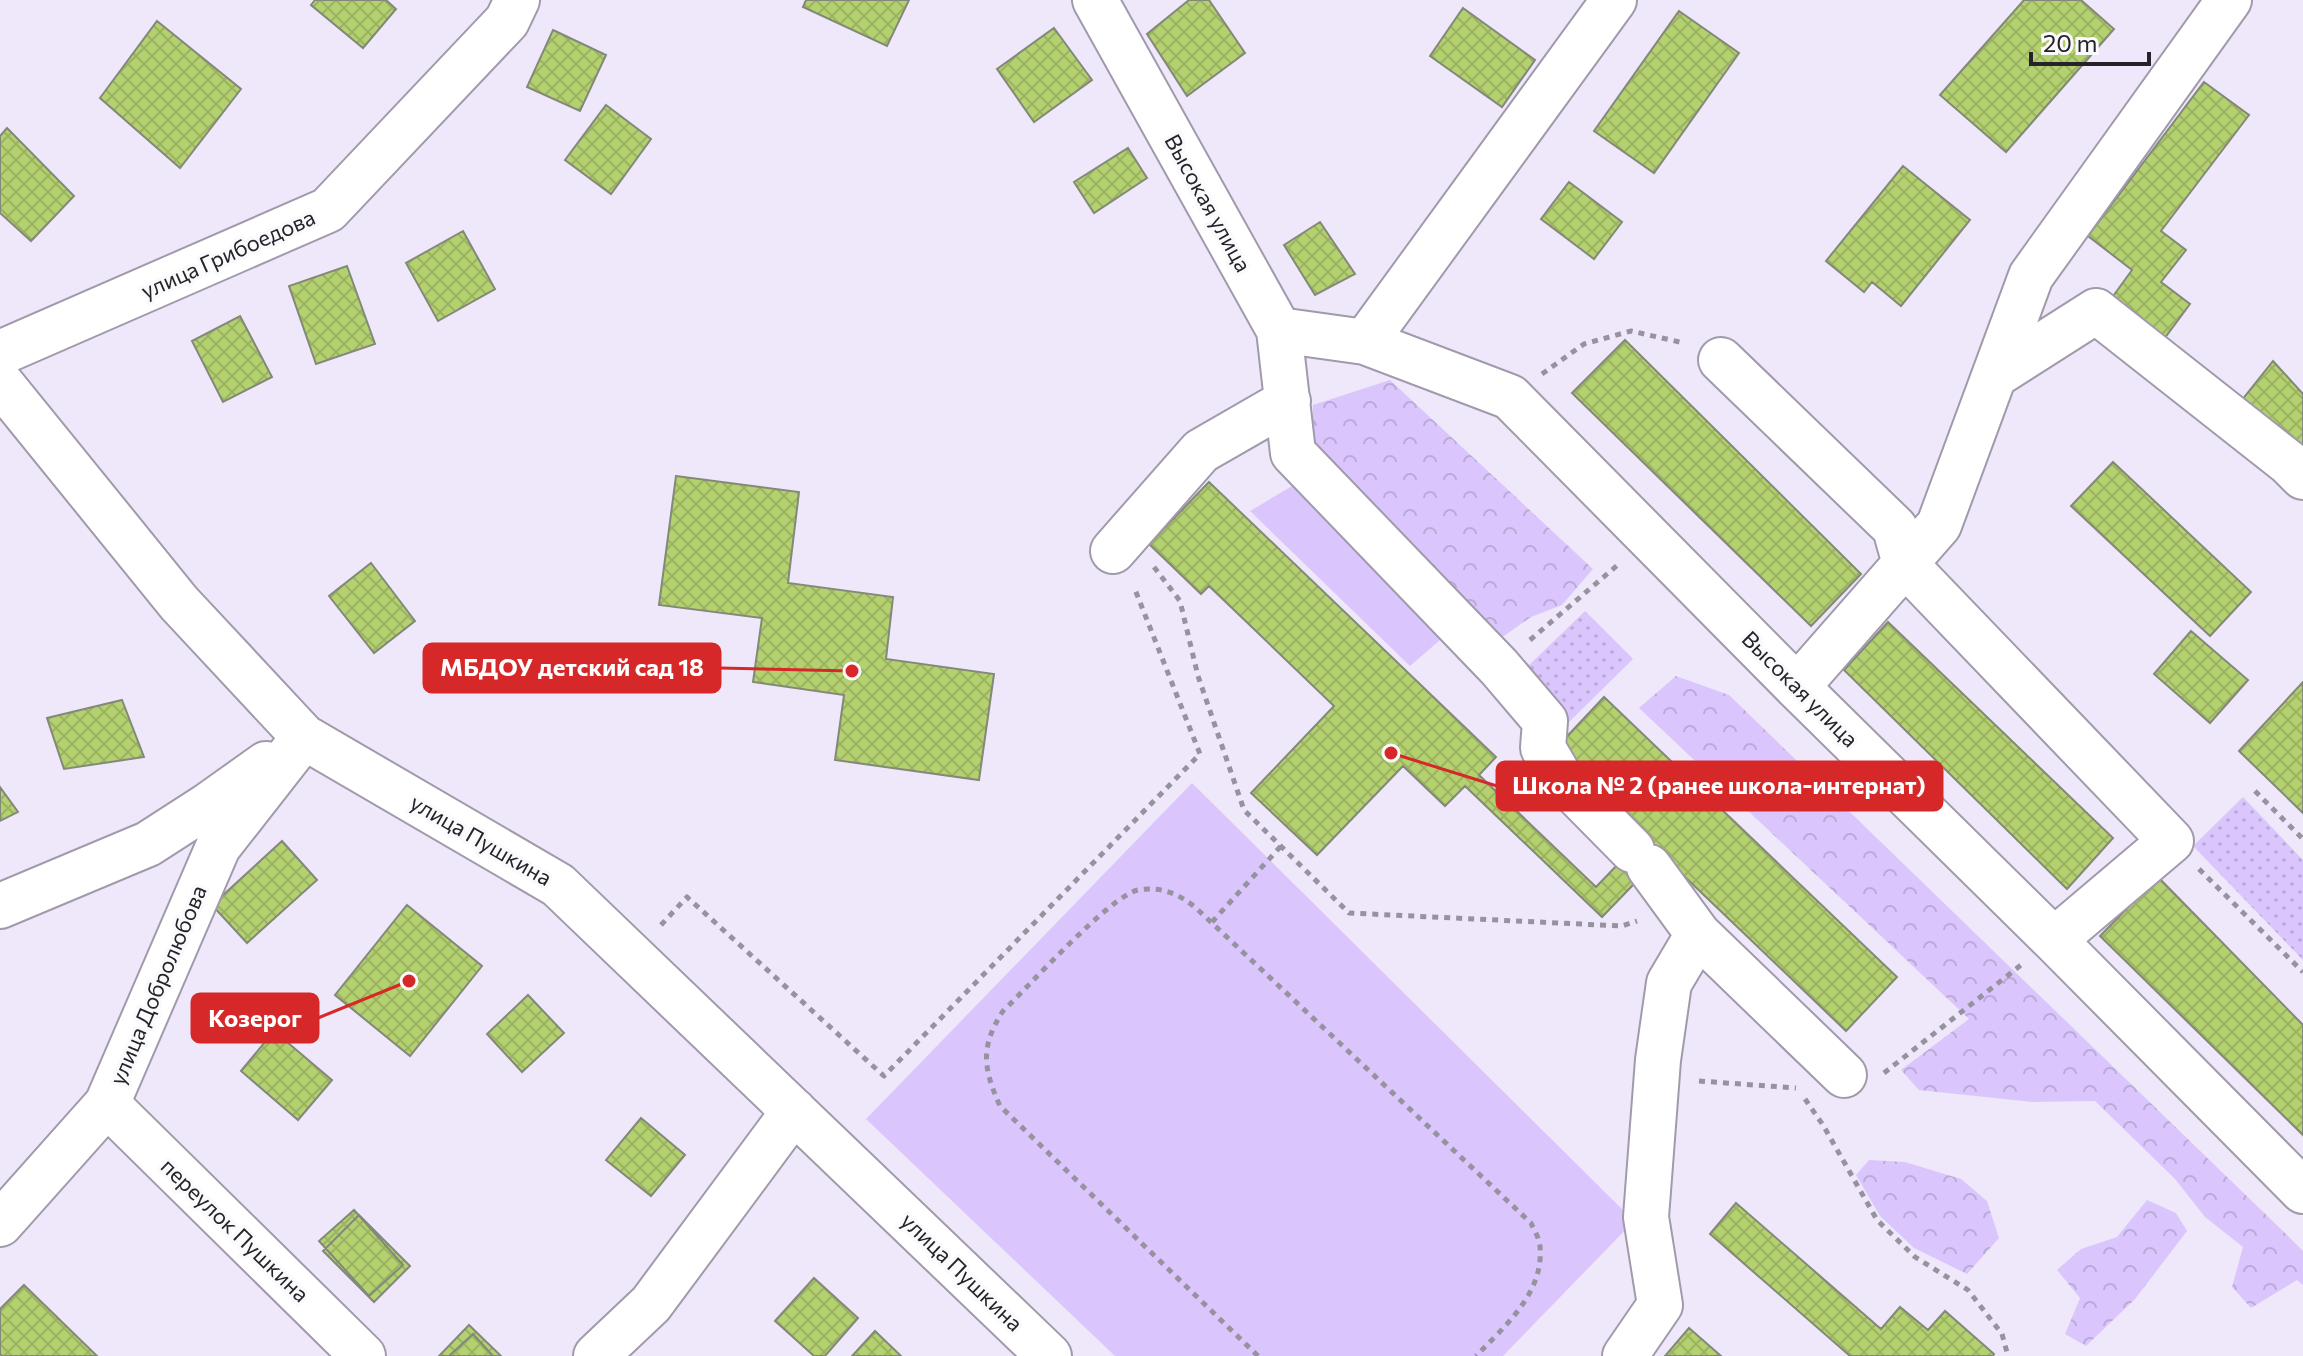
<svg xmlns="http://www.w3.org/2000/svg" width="2303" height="1356" viewBox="0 0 2303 1356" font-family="Commissioner,sans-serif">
<defs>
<pattern id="forest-crowns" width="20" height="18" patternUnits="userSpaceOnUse" patternTransform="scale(2)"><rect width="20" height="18" fill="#dac6fc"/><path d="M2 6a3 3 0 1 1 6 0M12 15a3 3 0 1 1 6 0" fill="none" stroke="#bbaad8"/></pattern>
<pattern id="park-dots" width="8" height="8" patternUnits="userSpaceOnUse" patternTransform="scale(2)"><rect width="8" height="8" fill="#dac6fc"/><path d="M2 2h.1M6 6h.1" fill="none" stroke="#bbaad8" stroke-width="1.8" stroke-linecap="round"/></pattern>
<pattern id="building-cross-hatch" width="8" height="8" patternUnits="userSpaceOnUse" patternTransform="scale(2)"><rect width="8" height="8" fill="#b4d170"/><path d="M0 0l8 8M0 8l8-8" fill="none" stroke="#9bb361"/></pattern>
</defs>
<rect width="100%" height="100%" fill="#efe8fb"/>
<path fill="#dac6fc" d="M1297,483L1447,634L1410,666L1250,511Z
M1192,783L1634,1221L1503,1356H1115L866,1119Z"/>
<path fill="url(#forest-crowns)" d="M1390,380L1593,569L1562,605L1531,617L1501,638L1313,445V405Z
M1676,676L1729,695L2286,1234L2303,1251V1285L2297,1280L2251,1308L2232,1287L2243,1247L2205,1217L2175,1179L2095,1101L2032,1102L1919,1090L1901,1070L1969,1019L1639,708Z
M1869,1160L1905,1162L1961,1179L1987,1201L1999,1238L1967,1274L1914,1248L1880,1216L1856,1175Z
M2147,1200L2176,1213L2187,1231L2135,1299L2086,1346L2065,1334L2080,1298L2057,1270L2081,1249L2117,1237Z"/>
<path fill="url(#park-dots)" d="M1585,611L1633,659L1567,724L1521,673Z
M2243,797L2303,860V960L2193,846Z"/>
<path fill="url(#building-cross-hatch)" stroke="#838978" stroke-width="2" d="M315,0H386L396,9L363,48L311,5Z
M806,0H909L887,46L803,7Z
M1189,0H1209L1245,53L1187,96L1147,34Z
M2024,0H2081L2114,29L2006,152L1940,95Z
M1463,8L1535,60L1502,107L1430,56Z
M1679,11L1739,53L1654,173L1594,131Z
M157,21L241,89L180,168L100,98Z
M1054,28L1092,80L1034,122L997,69Z
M553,30L606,55L580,111L527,87Z
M2204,82L2249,115L2161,231L2186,250L2161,282L2190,304L2164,339L2111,299L2132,270L2088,236Z
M606,105L651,139L611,194L565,160Z
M7,128L74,196L31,241L0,213V136Z
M1128,148L1147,178L1094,213L1074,182Z
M1903,166L1970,220L1901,306L1872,282L1864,292L1826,261Z
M1569,182L1622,222L1594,259L1541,219Z
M1320,222L1355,274L1315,295L1284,245Z
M463,231L495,289L438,321L406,263Z
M347,266L375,344L316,364L289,286Z
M240,316L272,377L223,402L192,341Z
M1625,340L1861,574L1811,626L1572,393Z
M2273,361L2303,394V465L2242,400Z
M2113,462L2251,592L2210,636L2071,506Z
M676,476L799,492L788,583L893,597L886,659L994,674L979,780L835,760L844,695L753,682L762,618L659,605Z
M1209,482L1496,757L1479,775L1596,887L1646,835L1556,748L1604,697L1897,977L1846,1031L1662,855L1602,917L1465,786L1445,806L1403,766L1317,855L1251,793L1334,706L1209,586L1201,594L1149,544Z
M371,563L415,621L374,653L329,596Z
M1888,622L2113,838L2067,889L1844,670Z
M2191,631L2248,680L2210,723L2154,674Z
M2303,682V813L2239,751Z
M122,700L144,757L64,769L47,718Z
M0,787L18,812L0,821Z
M282,841L317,880L247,943L212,905Z
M2158,877L2303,1025V1135L2100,936Z
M407,905L482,966L410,1056L335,995Z
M528,995L564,1033L522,1072L487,1034Z
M274,1031L332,1080L298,1120L241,1071Z
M641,1118L685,1155L651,1196L606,1160Z
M1736,1203L1881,1329L1900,1307L1928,1330L1945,1311L1994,1354L1993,1356H1850L1710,1234Z
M354,1210L403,1265L369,1296L319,1241Z
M359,1215L410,1266L374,1302L323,1251Z
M814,1278L858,1318L825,1356H814L775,1321Z
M24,1285L97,1356H2L0,1354V1309Z
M469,1325L501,1356H439Z
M1689,1328L1721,1356H1665Z
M875,1331L901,1356H852Z
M473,1334L493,1356H449Z"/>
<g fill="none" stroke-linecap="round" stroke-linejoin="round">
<defs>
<path id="minor" d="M1095,0L1279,330L1365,342L1510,397L1797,687L2054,940L2303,1191
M1279,330L1293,453L1499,667L1545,721L1543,748L1560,777L1632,850
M1365,342L1614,0
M0,353L328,210L507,21L517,0
M1721,360L1895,528L1905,564L2171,841L2054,940
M1994,376L2096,311L2289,463L2303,477
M0,382L179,603L304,737L558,885L1049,1356
M1113,551L1201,451L1288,401
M1797,687L1939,525L2031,276L2229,0
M1649,867L1698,934L1844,1075
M0,906L148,844L207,806L266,764
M107,1104L363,1356
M0,1224L107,1104L218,847L304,737
M596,1356L651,1304L794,1111
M1625,1356L1660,1305L1646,1217L1658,1060L1669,983L1698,934"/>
</defs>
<use href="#minor" stroke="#a09aab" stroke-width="48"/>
<path stroke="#97929f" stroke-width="5" stroke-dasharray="6 6" stroke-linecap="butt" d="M1542,374L1584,344L1631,331L1684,343
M1154,567L1180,601L1198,676L1244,810L1349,913L1622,926L1637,921
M1530,640L1620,563
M2255,791L2303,839
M2199,869L2303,972
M1212,922L1281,846
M661,925L687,897L884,1076L1200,754L1134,587
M1884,1073L2021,965
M1699,1081L1796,1088
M1805,1099L1823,1125L1877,1220L1915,1257L1968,1290L2002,1334L2008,1356
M1258,1356L1000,1106C983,1068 980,1047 1003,1011C1028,987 1110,896 1138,890C1162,886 1179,894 1196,908L1531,1223C1534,1230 1540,1239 1540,1247C1544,1293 1505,1326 1476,1356"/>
<use href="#minor" stroke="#fff" stroke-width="44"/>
</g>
<g text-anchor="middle" stroke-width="7" stroke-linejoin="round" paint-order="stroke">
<g font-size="22" fill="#252329" stroke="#faf9fc">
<text transform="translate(1208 203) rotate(61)" y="8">Высокая улица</text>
<text transform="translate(228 254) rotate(-24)" y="8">улица Грибоедова</text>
<text transform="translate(1800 689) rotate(45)" y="8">Высокая улица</text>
<text transform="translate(481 840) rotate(30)" y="8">улица Пушкина</text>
<text transform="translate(158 985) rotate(-67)" y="8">улица Добролюбова</text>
<text transform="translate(235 1230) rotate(44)" y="8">переулок Пушкина</text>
<text transform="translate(962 1272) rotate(44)" y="8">улица Пушкина</text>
</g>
</g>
<path fill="none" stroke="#d62828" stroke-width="3" d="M852 671L720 668M1391 753L1497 786M409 981L318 1018"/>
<g fill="#d62828" stroke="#faf9fc" stroke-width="3">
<circle cx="852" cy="671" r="8"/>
<circle cx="1391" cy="753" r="8"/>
<circle cx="409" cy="981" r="8"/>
</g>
<g fill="#d62828" stroke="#d62828" stroke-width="3">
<rect x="424" y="644" width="296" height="48" rx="8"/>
<rect x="1497" y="762" width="445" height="48" rx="8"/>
<rect x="192" y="994" width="126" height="48" rx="8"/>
</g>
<g font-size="24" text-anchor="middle" font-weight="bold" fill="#fff">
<text x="572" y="676">МБДОУ детский сад 18</text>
<text x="1719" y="794">Школа № 2 (ранее школа-интернат)</text>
<text x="255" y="1027">Козерог</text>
</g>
<path d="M2031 52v12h118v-12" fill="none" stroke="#252329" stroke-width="4"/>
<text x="2043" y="52" font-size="24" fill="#252329" stroke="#faf9fc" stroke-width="6" paint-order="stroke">20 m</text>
</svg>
